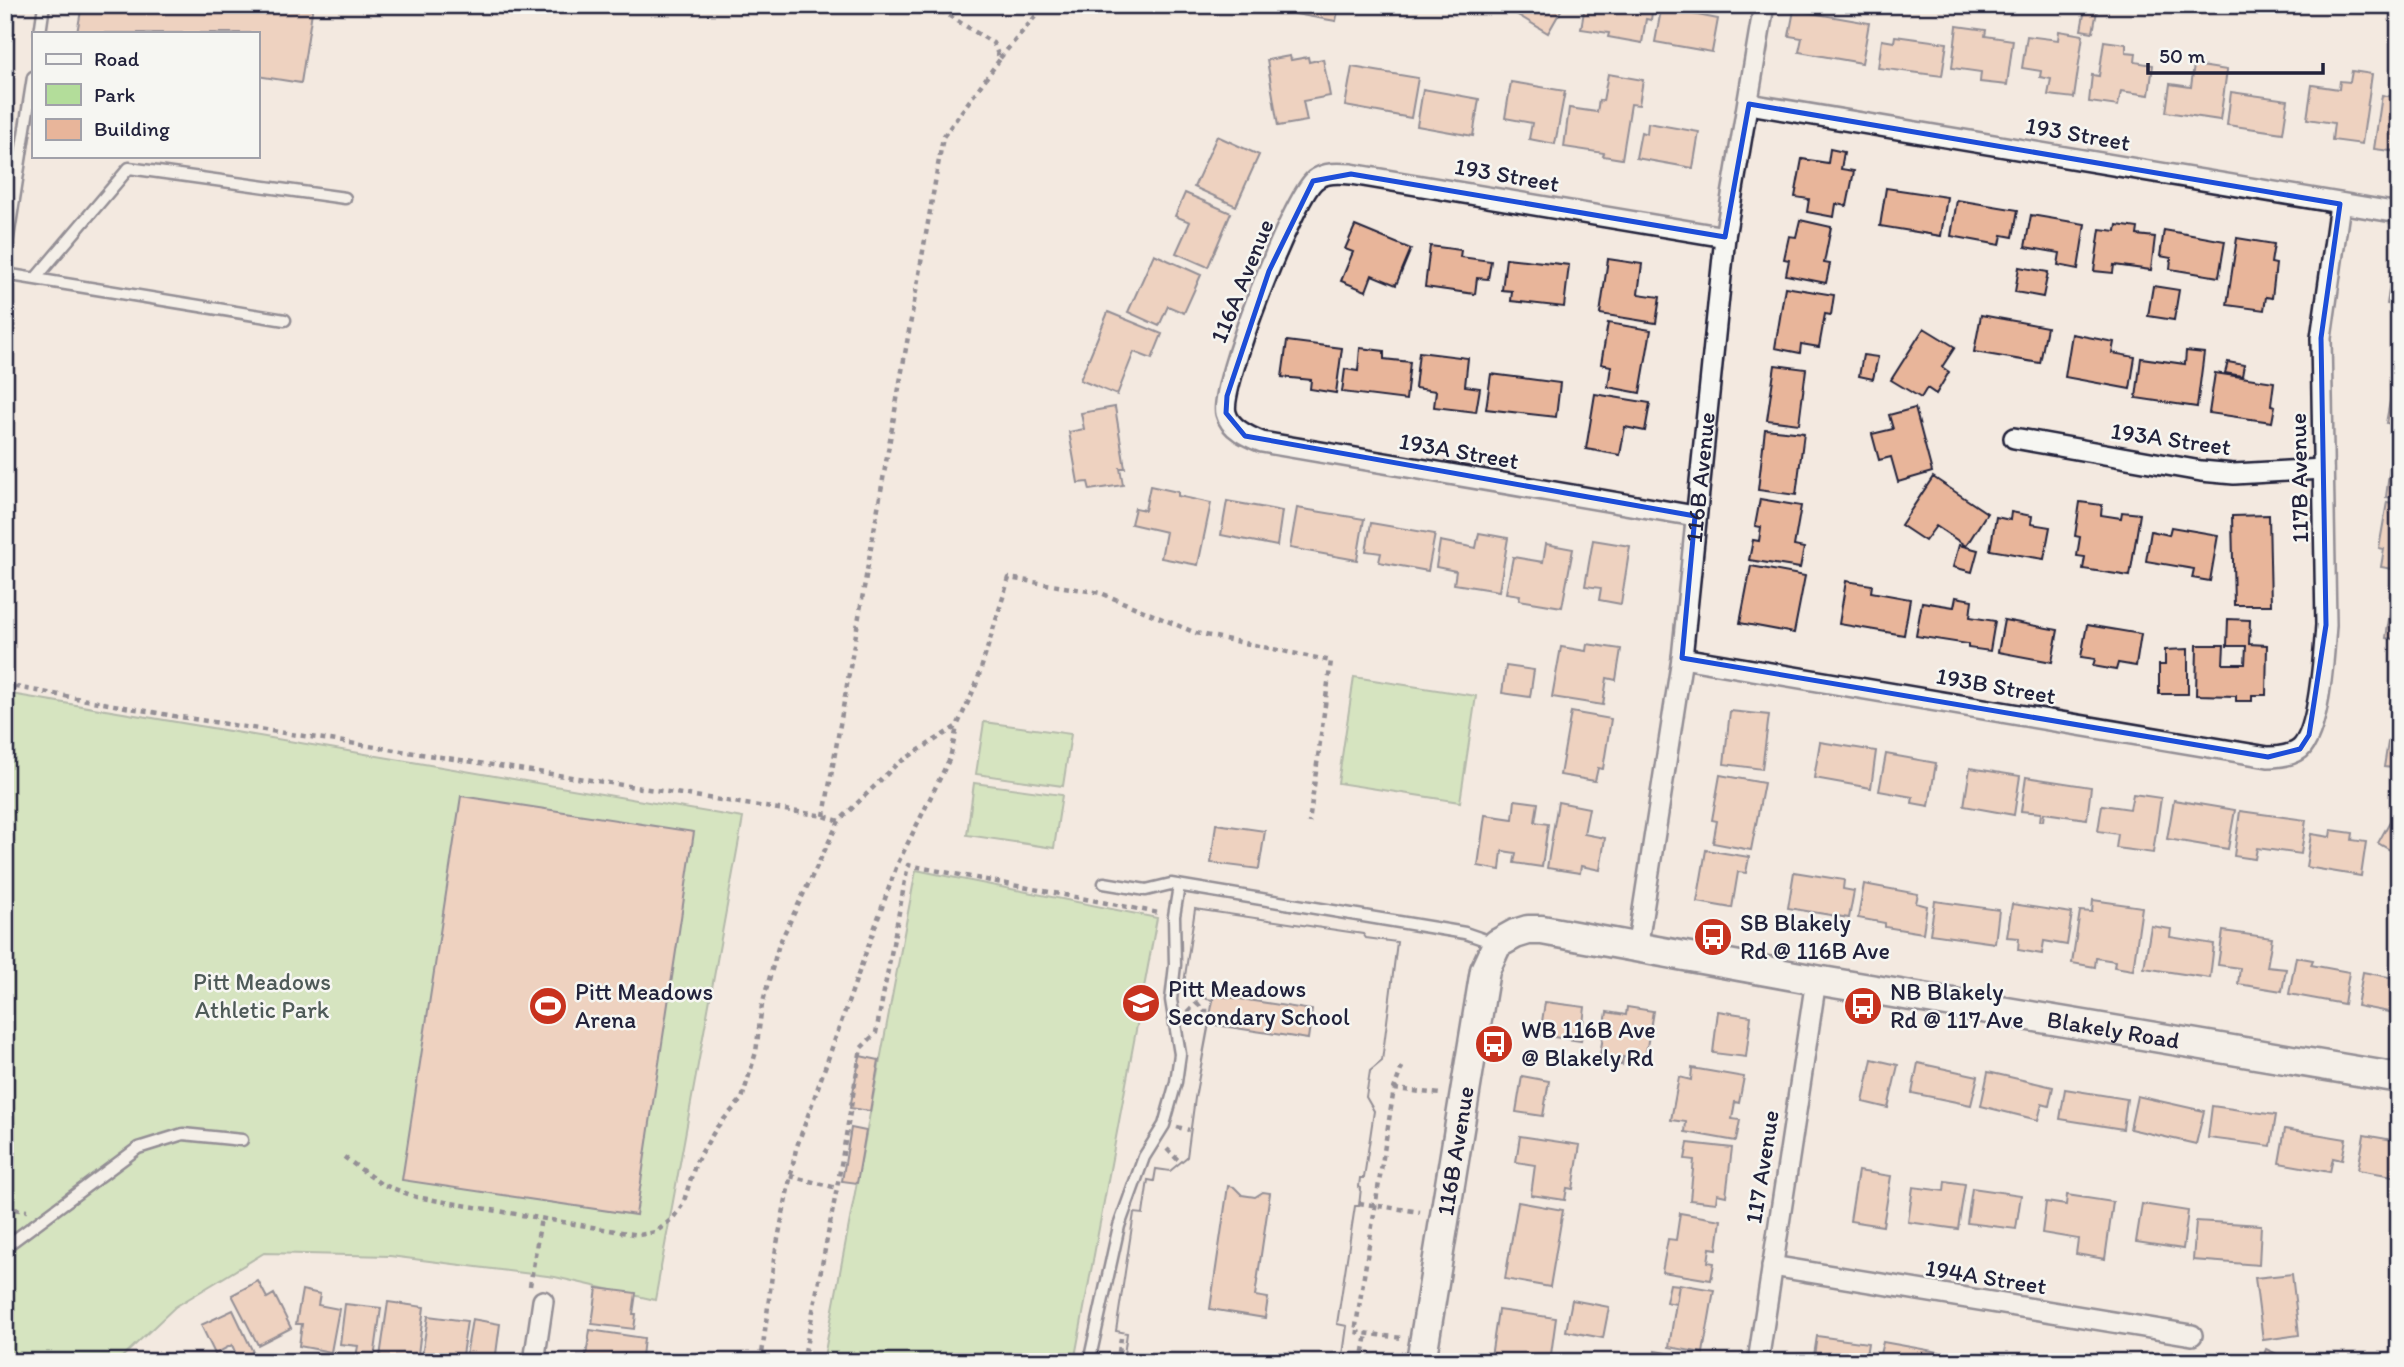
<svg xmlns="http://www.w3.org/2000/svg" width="2404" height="1367" viewBox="0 0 2404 1367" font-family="Itim,sans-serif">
<rect width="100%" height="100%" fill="#f3e9e0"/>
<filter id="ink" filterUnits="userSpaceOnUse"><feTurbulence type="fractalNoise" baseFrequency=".0143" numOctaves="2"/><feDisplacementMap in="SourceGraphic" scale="14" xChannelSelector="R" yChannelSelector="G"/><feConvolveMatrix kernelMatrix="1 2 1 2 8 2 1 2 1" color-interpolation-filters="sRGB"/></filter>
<g filter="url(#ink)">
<path fill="#b3dd9a" stroke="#6a806a" stroke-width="2" d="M1354,677L1476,696L1460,802L1338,783Z
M5,693L743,818L655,1300L555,1277L390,1256L264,1253L175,1307L117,1362H5Z
M984,722L1071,734L1063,786L976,774Z
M974,783L1062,795L1054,848L967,835Z
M916,870L1157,918L1074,1362H823Z"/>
<path fill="#e8b59a" stroke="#22223b" stroke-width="2" fill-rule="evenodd" d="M82,5H313L301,83L257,76V33H77Z
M1297,5H1339L1336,21L1295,14Z
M1501,5H1564L1548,33Z
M1585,5H1653L1651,20L1646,19L1642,43L1608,37L1609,33L1581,29Z
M1662,5H1693L1692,14L1718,19L1712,52L1655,42Z
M2317,5H2372L2370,14L2317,7Z
M2085,9L2097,11L2093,32L2081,30Z
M1794,10L1869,23L1862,63L1799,52L1802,38L1789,36Z
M1957,26L1986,30L1985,36L2013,40L2007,85L1980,82L1981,72L1952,68Z
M2059,31L2083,35L2074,98L2048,95L2051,79L2040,77L2041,71L2022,68L2027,36L2058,40Z
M1895,36L1947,43L1942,76L1878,68L1882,40L1894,42Z
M2104,41L2126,44V52L2136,53L2135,62L2153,65L2149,95L2121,91L2118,106L2089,102L2092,75L2099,76Z
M1290,56L1291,60L1308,57L1309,62L1323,59L1330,96L1303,101L1307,121L1278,126L1267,60Z
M2194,65L2227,70L2220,120L2166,112L2170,84L2191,87Z
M1352,67L1418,78L1411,118L1345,106Z
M2352,71L2372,74L2362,144L2332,140L2334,123L2307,119L2312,85L2339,89L2340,81L2350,82Z
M1608,74L1643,80L1639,105L1631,104L1622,159L1603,156L1604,153L1564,147L1569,108L1597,112L1599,100L1603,101Z
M1511,82L1565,91L1555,144L1529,139L1532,123L1505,118Z
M1423,89L1479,99L1473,136L1417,126Z
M2231,92L2288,100L2283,133L2227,125Z
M2382,95L2399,98V152L2374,149Z
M1648,123L1699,132L1693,168L1636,158L1641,132L1647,134Z
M1217,136L1259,155L1236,206L1194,187Z
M1830,149L1844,152L1841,169L1854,171L1847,206L1836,204L1834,217L1807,212L1809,199L1795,197L1802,159L1828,163Z
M1886,188L1947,197L1941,236L1880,226Z
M1185,193L1231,213L1208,267L1176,253L1190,222L1175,216Z
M1957,200L2018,210L2013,237L2002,235L2000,245L1951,236Z
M2031,215L2085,224L2078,269L2058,265L2060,253L2025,247Z
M1800,220L1831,227L1824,263L1830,264L1826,283L1786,275L1789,260L1784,259L1789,236L1796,237Z
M2117,225L2138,228L2137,235L2155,237L2151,270L2114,265L2113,273L2094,271L2100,229L2116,231Z
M1355,226L1411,249L1396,285L1372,275L1366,291L1341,281L1353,252L1345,249Z
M2164,230L2225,241L2219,277L2170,269L2171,258L2160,256Z
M2237,238L2274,244L2271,263L2276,264L2272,298L2266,297L2264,310L2227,305Z
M1430,246L1461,250L1460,257L1491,261L1488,279L1477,278L1475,294L1425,287Z
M1154,254L1201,275L1184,313L1168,306L1159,326L1128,312Z
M1506,258L1569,265L1564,307L1511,301L1512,291L1502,290Z
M2394,258L2399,259V306L2387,304Z
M1608,259L1642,264L1638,294L1660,297L1656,323L1600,314Z
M2019,267L2048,272L2043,297L2015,292Z
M2153,286L2179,290L2174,320L2148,316Z
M1785,287L1834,295L1831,315L1825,314L1819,347L1801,344L1800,353L1775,348Z
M1108,312L1162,334L1152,359L1134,352L1117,395L1080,380Z
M1981,315L2047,327L2040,363L1974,352Z
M1608,323L1651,330L1640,393L1608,387L1611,366L1601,364Z
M1924,328L1955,347L1942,367L1949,372L1936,394L1927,388L1921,398L1891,380Z
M2072,334L2114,342L2112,353L2135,357L2130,389L2065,377Z
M1287,341L1342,348L1336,393L1310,389L1311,380L1282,377Z
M1360,348L1384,351V359L1410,362L1406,400L1342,392L1345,369L1358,371Z
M2186,351L2204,353L2197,407L2136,398L2141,358L2185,364Z
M1419,352L1468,358L1465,386L1480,388L1476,412L1434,407L1436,391L1415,388Z
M1863,355L1878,357L1873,379L1859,376Z
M2228,362L2244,365L2242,376L2225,373Z
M1775,365L1806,369L1799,424L1767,420Z
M2396,369H2399V425L2386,423Z
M2215,373L2274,382L2271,405L2275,406L2272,422L2209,413Z
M1491,374L1560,383L1556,417L1486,409Z
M1595,394L1650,403L1645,431L1625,427L1620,455L1586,449Z
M1115,407L1125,468H1120L1123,485L1090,490L1088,482L1078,483L1069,432L1084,429L1081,413Z
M1915,408L1932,472L1898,482L1891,457L1879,460L1872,434L1893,429L1889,415Z
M1765,429L1804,433L1796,495L1758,490Z
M2394,435H2399V498L2386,497Z
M1933,477L1987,513L1966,546L1936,526L1925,541L1901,525Z
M1150,486L1178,492V496L1211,503L1198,565L1161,558L1166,532L1131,524L1135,508L1145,510Z
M1760,499L1801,506L1794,546L1804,548L1800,568L1749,560L1753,540L1759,541L1761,527L1755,526Z
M1227,501L1282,511L1277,546L1221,535Z
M2080,502L2102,505L2101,515L2121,518L2122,512L2140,514L2130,576L2083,569L2085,557L2077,556L2080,537L2075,536Z
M2387,502L2399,504V570L2381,567L2384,549L2379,548Z
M1297,508L1364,519L1357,560L1290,548Z
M2011,512L2032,516L2031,524L2050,527L2044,559L1990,550L1996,517L2010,520Z
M2269,515L2271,605H2234L2232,516Z
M1371,523L1435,534L1428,571L1379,562L1381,553L1366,551Z
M2171,527L2218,535L2210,581L2192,578L2194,569L2146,561L2151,531L2169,535Z
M1479,533L1508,538L1499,591L1454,584L1456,571L1436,567L1440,541L1476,548Z
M1593,540L1630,546L1621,604L1599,600L1601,588L1585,586Z
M1546,544L1573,549L1562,607L1519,600L1520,595L1506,593L1513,557L1543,562Z
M1959,545L1978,550L1972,572L1953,567Z
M1751,566L1805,576L1794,633L1740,623Z
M2396,576L2399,577V640L2386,638Z
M1846,581L1872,585L1871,592L1910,599L1904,635L1839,624Z
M1956,597L1972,600L1970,617L1995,621L1990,651L1968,648V644L1916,636L1922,602L1954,607Z
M2228,619L2250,620L2249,644L2267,645L2266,695H2252V701H2236V696L2196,695L2197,645H2224L2223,664H2245L2246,646H2227Z
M2004,620L2058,630L2052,662L1998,652Z
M2087,625L2141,634L2136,666L2118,663L2116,670L2093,666L2095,659L2081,657Z
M1587,644L1621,649L1616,680L1607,678L1603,705L1552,697L1561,647L1586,651Z
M2188,649V694H2159V665H2165V650Z
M2399,664V709L2389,708Z
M1506,666L1534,670L1530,697L1502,693Z
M1730,711L1769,715L1762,769L1724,764Z
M1571,712L1611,719L1603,769L1598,768L1595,781L1560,775Z
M2399,739V781L2391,779L2393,768L2384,767L2388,742L2398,743Z
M1820,742L1876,751L1871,788L1814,778Z
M1886,754L1936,763L1929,806L1912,803L1913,797L1879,791Z
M1970,768L2020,776L2014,815L1964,806Z
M1720,775L1764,783L1751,850L1713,843L1717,821L1712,820Z
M2026,777L2091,787L2087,819L2044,813L2043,821H2040L2041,813L2021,811Z
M2133,794L2161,798L2153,853L2116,848L2118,834L2098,831L2102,805L2130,809Z
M461,796L694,832L636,1215L402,1180Z
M1515,800L1538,803L1535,822L1548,824L1542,867L1514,863L1516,853L1502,851L1500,870L1478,866L1485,815L1513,819Z
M2174,800L2235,810L2228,849L2167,839Z
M1558,802L1589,808L1584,834L1605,838L1600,870L1581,866L1580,873L1547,868Z
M2399,805V855L2378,843Z
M2240,811L2306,820L2301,854L2257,848L2255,859L2234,856Z
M1216,824L1265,831L1259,869L1211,863Z
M2331,830L2353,833L2352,840L2366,842L2361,876L2306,867L2311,834L2330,837Z
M1706,850L1749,857L1746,873L1738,872L1732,908L1697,902Z
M1794,872L1844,880L1843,889L1854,891L1849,918L1788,908Z
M1864,884L1918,894L1916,903L1927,906L1923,933L1885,927V923L1858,918Z
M2093,900L2142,907L2133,970L2114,967L2115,961L2096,958L2095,967L2072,963L2080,911L2092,912Z
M1935,901L1999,910L1995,943L1930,934Z
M2012,904L2072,913L2067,945L2044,941L2042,954L2018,950L2019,938L2007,937Z
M1195,909L1363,934L1366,938L1397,942L1382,1061L1370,1071L1366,1097L1374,1111L1364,1178H1360L1359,1187L1361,1188L1359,1206H1355L1337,1324L1347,1326L1342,1362H1123L1127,1333L1116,1331L1134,1213L1143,1214L1148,1180L1154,1181L1156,1169L1170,1171L1187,1157L1195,1098L1209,1024L1308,1039L1312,1010L1214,995L1213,1000L1207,999L1201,990L1202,986L1184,983ZM1228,1186L1234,1187L1242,1195L1255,1197L1263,1192L1270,1193L1255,1296L1268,1298L1265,1318L1210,1309Z
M1195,909L1363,934L1366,938L1397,942L1382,1061L1370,1071L1366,1097L1374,1111L1364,1178H1360L1359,1187L1361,1188L1359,1206H1355L1337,1324L1347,1326L1342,1362H1123L1127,1333L1116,1331L1134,1213L1143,1214L1148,1180L1154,1181L1156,1169L1170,1171L1187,1157L1195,1098L1213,1000L1207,999L1201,990L1202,986L1184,983Z
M2151,926L2171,929L2170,937L2214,944L2210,978L2144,968Z
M2223,931L2272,938L2267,967L2286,969L2282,991L2238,984L2240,968L2218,965Z
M2296,957L2313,960L2311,965L2349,972L2344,1004L2289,994Z
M2363,972L2399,979V1014L2357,1006Z
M1545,1002L1585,1007L1581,1041L1540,1035Z
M1627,1007L1653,1011L1645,1059L1623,1057L1622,1065L1599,1061L1607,1012L1626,1015Z
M1718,1011L1751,1016L1746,1057L1713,1053Z
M860,1056L879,1060L870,1111L850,1108Z
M1872,1059L1898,1065L1888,1108L1863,1102Z
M1918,1063L1978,1076L1971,1105L1912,1093Z
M1692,1068L1744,1077L1739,1103L1735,1102L1732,1119L1740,1120L1736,1141L1685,1132L1686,1122L1671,1120L1679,1077L1691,1080Z
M1988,1072L2053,1087L2049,1106L2042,1104L2038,1120L1981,1106Z
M1522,1076L1549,1081L1543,1116L1516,1112Z
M2065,1089L2127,1099L2123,1129L2060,1119Z
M2137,1096L2204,1111L2196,1144L2130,1129Z
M2212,1106L2276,1115L2271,1146L2208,1138Z
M851,1128L866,1131L857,1183L842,1181Z
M2285,1129L2346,1139L2342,1160L2333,1158L2330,1172L2279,1163Z
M2364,1135L2399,1141V1177L2358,1170Z
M1520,1136L1580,1145L1573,1189L1567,1188L1565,1200L1531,1195L1535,1165L1516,1162Z
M1688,1143L1732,1148L1726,1196L1717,1194L1716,1203L1690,1200L1694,1160L1685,1159Z
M1858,1171L1891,1176L1883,1226L1850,1221Z
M1945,1181L1965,1184L1958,1229L1908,1222L1913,1187L1944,1191Z
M1972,1188L2021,1195L2016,1229L1967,1223Z
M2067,1195L2113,1202L2105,1259L2076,1254L2078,1239L2042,1233L2046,1202L2066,1205Z
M1518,1202L1563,1210L1550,1287L1505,1279Z
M2142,1204L2188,1211L2183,1249L2136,1242Z
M1680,1213L1721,1220L1717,1249L1710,1248L1708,1262L1714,1263L1711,1280L1662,1272L1668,1239L1676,1240Z
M2196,1221L2261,1225L2259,1265L2193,1260Z
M2292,1274L2299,1335L2263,1340L2255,1278Z
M258,1281L267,1298L274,1294L291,1328L258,1345L232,1295Z
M1670,1284L1679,1285L1676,1304L1666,1302Z
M1679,1284L1714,1290L1703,1353L1669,1347Z
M597,1288L636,1293L633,1314H636L634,1329L592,1324Z
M302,1290L320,1294L318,1305L339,1309L331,1352L299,1346L302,1324H296Z
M1572,1300L1609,1307L1603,1338L1566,1331Z
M388,1302L424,1307L417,1362L380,1357Z
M345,1304L381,1308L374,1359L356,1357L358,1346L340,1344Z
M233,1310L253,1352L238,1359L232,1345L215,1354L201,1325Z
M1498,1310L1556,1318L1550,1362H1523L1491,1357Z
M428,1316L467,1321L461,1362H421Z
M472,1319L500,1324L495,1362H465Z
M2399,1321V1362H2392Z
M590,1330L644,1338L642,1357L632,1356V1362H585Z
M1817,1336L1868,1343L1865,1362H1813Z
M1883,1342L1939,1352L1937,1362H1878Z
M2266,1349L2294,1362H2261Z
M1655,1351L1700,1359V1362H1654Z"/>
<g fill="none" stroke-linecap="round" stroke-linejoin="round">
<defs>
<path id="lane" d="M40,33L44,5
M5,257L33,77
M5,274L285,320
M35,279L129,168L345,198
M1104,883L1146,890L1171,884L1465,933L1494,943
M5,1247L138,1148L183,1134L242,1140
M1089,1362L1119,1226L1144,1157L1164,1125L1176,1082L1180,1054L1171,1000L1175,965L1174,916L1179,886
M1394,1362L1403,1360L1418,1361"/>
<g id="street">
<path d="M1749,104L2399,213"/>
<path d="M2014,438L2201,471L2234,474L2323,469"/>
<path d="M1695,516L1262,442C1249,437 1230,429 1226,413C1219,386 1293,198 1315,180C1325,172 1339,173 1351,174L1725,237"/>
<path d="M1682,658L2268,757C2279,757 2291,756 2300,749C2320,731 2324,651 2326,625L2321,338L2340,204"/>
<path id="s1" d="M1637,949L1682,658L1725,237L1764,5"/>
<path d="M1772,1266L2192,1335"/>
<path d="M534,1362L543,1301"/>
<path d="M1758,1362L1816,980"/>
</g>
<g id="secondary">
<path id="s2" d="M1421,1362L1485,970L1497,944L1515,934L1528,930H1542L1816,980L2399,1078"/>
</g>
</defs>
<use href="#lane" stroke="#22223b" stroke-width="15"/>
<use href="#street" stroke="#22223b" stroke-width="24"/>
<use href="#secondary" stroke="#22223b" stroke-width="33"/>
<path stroke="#22223b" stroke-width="4.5" stroke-dasharray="5 5" stroke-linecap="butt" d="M1000,58L1045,5
M5,685L174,716L824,816L839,821
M824,816L943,137L1000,59L993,43L932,5
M1188,991L1196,992L1202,998
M1197,1003L1204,1011H1210
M1188,1012L1205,995
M1402,1067L1394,1089L1355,1332L1402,1338
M1394,1089L1441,1094
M1177,1127L1189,1130
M1167,1149L1179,1161
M344,1157L381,1184L416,1197L639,1235L656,1232L673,1218L683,1204L696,1162L717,1127L742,1099L756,1052L762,1005L779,944L839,821L897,764L957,726L976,685L1009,578L1101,593L1196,633L1331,661L1309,823
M790,1176L837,1188
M1359,1203L1420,1212
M5,1208L27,1211
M530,1286L541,1218
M1106,1355L1110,1358L1118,1359L1121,1338
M761,1362L774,1259L796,1149L897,865L950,758L957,727
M803,1362L837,1188L861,1048L876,1033L908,865L1159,913
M1362,1362L1367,1334"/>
<use href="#lane" stroke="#f6f6f2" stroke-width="10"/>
<use href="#street" stroke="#f6f6f2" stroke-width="19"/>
<use href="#secondary" stroke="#f6f6f2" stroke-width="28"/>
</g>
</g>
<path d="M0 0H2404V1367H0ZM1749,104L2340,204L2321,338L2326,625L2309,735L2300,749L2268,757L1682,658L1695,516L1245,436L1226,413L1227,396L1269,271L1313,181L1351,174L1725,237Z" fill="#f3e9e0" fill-opacity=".55" fill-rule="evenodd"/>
<path fill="none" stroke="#1d4ed8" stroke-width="5" stroke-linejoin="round" d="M1749,104L2340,204L2321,338L2326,625L2309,735L2300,749L2268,757L1682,658L1695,516L1245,436L1226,413L1227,396L1269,271L1313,181L1351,174L1725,237Z"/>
<defs>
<symbol id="bus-disc" viewBox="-11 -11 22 22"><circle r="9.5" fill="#c8321e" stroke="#f6f6f2"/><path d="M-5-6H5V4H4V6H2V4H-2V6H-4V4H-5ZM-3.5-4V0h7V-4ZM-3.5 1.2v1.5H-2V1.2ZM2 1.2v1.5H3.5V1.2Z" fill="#fff"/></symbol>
<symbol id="school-disc" viewBox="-11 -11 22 22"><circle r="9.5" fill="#c8321e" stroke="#f6f6f2"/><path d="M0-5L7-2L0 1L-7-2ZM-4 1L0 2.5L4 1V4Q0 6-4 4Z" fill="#fff"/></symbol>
<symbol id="stadium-disc" viewBox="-11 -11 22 22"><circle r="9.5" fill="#c8321e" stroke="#f6f6f2"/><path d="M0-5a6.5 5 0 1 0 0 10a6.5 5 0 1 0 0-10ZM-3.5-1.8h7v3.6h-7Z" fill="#fff"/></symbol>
</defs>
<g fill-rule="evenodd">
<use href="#bus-disc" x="1691" y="915" width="44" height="44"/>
<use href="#school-disc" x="1119" y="981" width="44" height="44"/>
<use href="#stadium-disc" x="526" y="984" width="44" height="44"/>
<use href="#bus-disc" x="1841" y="984" width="44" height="44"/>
<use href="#bus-disc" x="1472" y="1022" width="44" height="44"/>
</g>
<g text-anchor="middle" stroke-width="5" stroke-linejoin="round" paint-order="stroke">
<g font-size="24" fill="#22223b" stroke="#f6f6f2">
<text transform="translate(2078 134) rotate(10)" y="8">193 Street</text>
<text transform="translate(1507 175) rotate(10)" y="8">193 Street</text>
<text transform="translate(1242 281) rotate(-68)" y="8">116A Avenue</text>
<text transform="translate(2171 439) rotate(8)" y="8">193A Street</text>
<text transform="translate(1459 451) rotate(10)" y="8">193A Street</text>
<text dy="8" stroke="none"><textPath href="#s1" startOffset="476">116B Avenue</textPath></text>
<text transform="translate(2299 478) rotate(-91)" y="8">117B Avenue</text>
<text transform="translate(1996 686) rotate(10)" y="8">193B Street</text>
<text dy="8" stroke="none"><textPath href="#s2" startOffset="1054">Blakely Road</textPath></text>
<text dy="8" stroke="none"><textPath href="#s2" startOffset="214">116B Avenue</textPath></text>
<text transform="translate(1762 1167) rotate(-81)" y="8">117 Avenue</text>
<text transform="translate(1986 1277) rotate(9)" y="8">194A Street</text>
</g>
<g font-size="24" fill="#22223b" stroke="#f6f6f2" text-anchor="start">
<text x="1740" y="931">SB Blakely<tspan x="1740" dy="28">Rd @ 116B Ave</tspan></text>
<text x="1168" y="997">Pitt Meadows<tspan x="1168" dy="28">Secondary School</tspan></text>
<text x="575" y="1000">Pitt Meadows<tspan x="575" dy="28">Arena</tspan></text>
<text x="1890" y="1000">NB Blakely<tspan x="1890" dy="28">Rd @ 117 Ave</tspan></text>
<text x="1521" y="1038">WB 116B Ave<tspan x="1521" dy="28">@ Blakely Rd</tspan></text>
</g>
<g font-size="24" fill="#4e5a58" stroke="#f6f6f2">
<text x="262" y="990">Pitt Meadows<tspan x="262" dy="28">Athletic Park</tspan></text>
</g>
</g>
<rect width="2404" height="1367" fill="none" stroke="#f6f6f2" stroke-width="28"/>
<rect x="14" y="14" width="2376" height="1339" fill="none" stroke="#22223b" stroke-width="2.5" filter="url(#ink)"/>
<rect x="32" y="32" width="228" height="126" fill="#f6f6f2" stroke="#a1a1a9" stroke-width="2"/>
<rect x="46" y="54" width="35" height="10" fill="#f6f6f2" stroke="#a1a1a9" stroke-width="2"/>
<text x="94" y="66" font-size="21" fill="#22223b">Road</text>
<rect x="46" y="84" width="35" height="21" fill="#b3dd9a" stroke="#a1a1a9" stroke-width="2"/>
<text x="94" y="102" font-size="21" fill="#22223b">Park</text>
<rect x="46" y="119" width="35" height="21" fill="#e8b59a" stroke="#a1a1a9" stroke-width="2"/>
<text x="94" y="136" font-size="21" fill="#22223b">Building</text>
<path d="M2148 63v10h175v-10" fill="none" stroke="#22223b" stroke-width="3.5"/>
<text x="2159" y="63" font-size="21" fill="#22223b" stroke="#f6f6f2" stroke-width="5" paint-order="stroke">50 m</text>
</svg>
